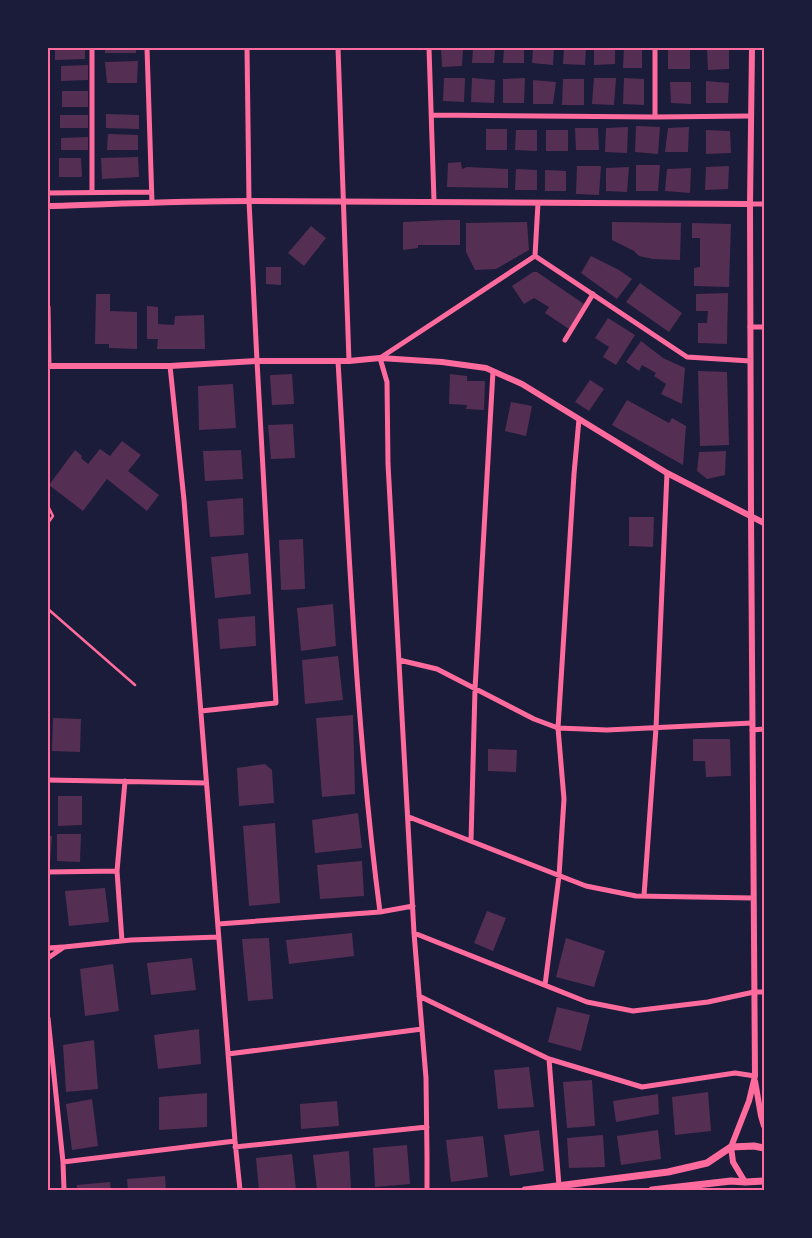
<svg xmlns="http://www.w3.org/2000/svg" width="812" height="1238" viewBox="0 0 812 1238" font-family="Commissioner,sans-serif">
<rect width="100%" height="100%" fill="#1b1b3a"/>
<path fill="#542f53" d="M55,48H85V59L55,60Z
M105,48H136V53H105Z
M441,48H463L462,66L442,67Z
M473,48H495L494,63H472Z
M504,48H524V63H503Z
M533,48H554L553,65L532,63Z
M564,48H586L585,65L563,64Z
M594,48H615V64L594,65Z
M624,48H642V68H623Z
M668,48H690V69H668Z
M707,48H729V69L708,70Z
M138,61L137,83H107L105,62Z
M88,65V80L61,81V66Z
M444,78H465L464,102L443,101Z
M472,78L495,80L494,103L471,102Z
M525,78L524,103H503V79Z
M594,78H616L614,105L592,104Z
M624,78L644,79V105L623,104Z
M563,79H584V105H562Z
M533,80L556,82L553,104H533Z
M706,81L729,83L728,103H706Z
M670,82H691V104L671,103Z
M62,91H88V107H62Z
M106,114L139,115V129L106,128Z
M60,115H88V128H60Z
M636,126L660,127L658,154L635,152Z
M628,127L627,153L605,152L606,128Z
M689,127L688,152H665L668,128Z
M575,128H598L599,150H576Z
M486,129H507V150H486Z
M516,130H537V151L515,150Z
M546,130H568V151H546Z
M706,130L730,131L731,153L706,154Z
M108,134L138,135V150H107Z
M88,137V150H61V138Z
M138,157L139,177L102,179L101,158Z
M59,158H81L82,177H59Z
M461,162L462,169L467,167L508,169V188L447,187L448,163Z
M636,165H660L658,191H636Z
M577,166H601L599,195L576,194Z
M729,166L728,189L705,190L706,167Z
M629,167L627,192L606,191V168Z
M691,168L690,193L665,191L667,169Z
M516,169L537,170V190H515Z
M545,170L566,171V191H545Z
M445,220H460V245H418V248L403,250V222Z
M527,222L529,250L496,269L475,270L466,252V223Z
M612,222L681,223L680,260L653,259L639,256L634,251L612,240Z
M692,223L731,224L729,287L694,286V268L700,267V238H692Z
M311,226L326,238L304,266L288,253Z
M591,256L619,270L632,279L617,299L581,273Z
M266,267H281V285L266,284Z
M533,272H537L584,304L569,329L545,313L549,307L534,298L524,304L512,286Z
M640,283L682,313L669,332L626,302Z
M728,293L727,344L698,343V323H707L708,311H696V294Z
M96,294H110V311L137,312V349L109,348V344H95Z
M147,306L158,307V324L174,325L175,316L204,315L205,349H157L158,339H147Z
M608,318L635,335L616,365L603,357L609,347L595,338Z
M641,341L663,358L685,368L682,404L661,394L666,384L654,376L656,373L642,365L639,371L626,362Z
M698,371L727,372L729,445L700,446Z
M292,374L294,404L272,405L270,375Z
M450,374L467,376V381H485L484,410L466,409L467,405L449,404Z
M590,380L604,389L589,411L575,402Z
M233,384L236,428L199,430L198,386Z
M627,400L669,423L672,418L686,426L683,465L612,425Z
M511,402L532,406L526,436L505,431Z
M293,424L295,458L271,459L268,425Z
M122,441L141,455L128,471L159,495L147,511L107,479L83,511L49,485L75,450L82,456L81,458L88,464L100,449L110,456Z
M241,450L243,479L205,481L203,451Z
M726,451L725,475L707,479L697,471L699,452Z
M243,498L244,535L210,537L207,501Z
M629,517H654L653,547L629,546Z
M303,539L305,589L281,590L279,540Z
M248,553L251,594L215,598L211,557Z
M333,604L336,646L301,651L297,608Z
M255,616L256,646L220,649L218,619Z
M338,656L343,700L305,704L302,660Z
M353,715L355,794L322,797L316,718Z
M53,718L81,719L80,752L52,751Z
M693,739H730L731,776L706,777L705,761H693Z
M488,749L517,750L516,772L488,771Z
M265,764L272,770L274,803L239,806L237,768Z
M58,796H82V825L58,826Z
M358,813L362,848L315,853L312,820Z
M275,823L280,903L249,906L243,826Z
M57,834H81L80,862L57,861Z
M48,836H52L50,862H48Z
M362,861L364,896L320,899L317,865Z
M105,888L109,922L69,926L65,891Z
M487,911L506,918L493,951L474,943Z
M352,933L354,956L289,964L286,940Z
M269,938L273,999L248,1001L242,939Z
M566,938L605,951L594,987L556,977Z
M192,958L196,990L151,995L147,963Z
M113,964L119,1011L85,1016L80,969Z
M557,1007L590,1015L581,1051L548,1042Z
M199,1029L201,1064L158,1069L154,1035Z
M94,1040L98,1089L66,1092L63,1045Z
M529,1067L534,1107L498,1109L494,1070Z
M592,1080L595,1126L567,1128L563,1082Z
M708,1092L711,1131L675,1135L672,1097Z
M207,1093V1127L159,1130V1097Z
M658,1094L659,1114L616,1122L613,1101Z
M92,1099L98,1146L72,1150L66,1104Z
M337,1101L339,1126L301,1129L300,1104Z
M539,1130L544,1171L510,1176L504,1135Z
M658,1130L661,1159L621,1165L617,1136Z
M603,1135L605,1167L569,1168L567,1138Z
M483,1136L488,1177L451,1182L446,1140Z
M407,1145L410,1184L375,1187L373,1148Z
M349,1151L351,1189L344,1190H317L313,1155Z
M292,1154L296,1190H259L256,1158Z
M165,1176L166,1190H128L127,1179Z
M110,1182L111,1190H77V1185Z"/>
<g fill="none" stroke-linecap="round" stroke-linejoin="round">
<path stroke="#ff6b9d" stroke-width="2.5" d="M48,506L53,516L48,523
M48,609L135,685"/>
<path stroke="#ff6b9d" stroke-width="5" d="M92,48V192
M147,48L152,203
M338,48L349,361
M429,48L434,201
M431,115L655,117L751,116
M655,117V48
M48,193L151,192
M750,204H764
M535,256L538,203
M48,307L49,366
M750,327H764
M565,340L593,294
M338,361C349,545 356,729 380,912
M170,366L184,500L235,1141L240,1190
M399,660L437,669L534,719L558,728L607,730L752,723
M201,711L276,703L257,361L249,201L247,48
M752,730L764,729
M48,780L206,783
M409,817L586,886L636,896L753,898
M471,841L475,689L493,371
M48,872L117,871
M644,896L656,728L667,473
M218,924L380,912L413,906
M414,933L587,1002L633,1011L708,1002L754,992H764
M122,941L117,871L125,781
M48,948L63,947
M48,958L64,947L131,940L219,937
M545,985L559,876L564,799L558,728L574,474L579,419
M419,996L549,1059L642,1087L735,1073L755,1076
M48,1018L63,1162L64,1190
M228,1054L422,1029
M549,1059L559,1186
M235,1147L427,1127
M63,1162L235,1141
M427,1190V1155L426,1078L414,933L388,464L387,382L380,358L535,256L687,357L750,361"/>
<path stroke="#ff6b9d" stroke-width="6" d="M48,206C115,204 183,201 251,201C418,201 584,203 750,204
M48,366H170L257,361H349L380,358L442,362L486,368L522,384L667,473L764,523
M755,1081L761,1116L764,1126
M745,1182L733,1162L731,1147L749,1101L755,1076L751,516L750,204L752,48"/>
<path stroke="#ff6b9d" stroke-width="7" d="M525,1190L668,1172L707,1163L731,1147L754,1146L764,1148
M652,1190L731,1181L745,1182L764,1181"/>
</g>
<rect width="812" height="1238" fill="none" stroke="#1b1b3a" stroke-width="98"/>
<rect x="49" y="49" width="714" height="1140" fill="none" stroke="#ff6b9d" stroke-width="2"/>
</svg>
